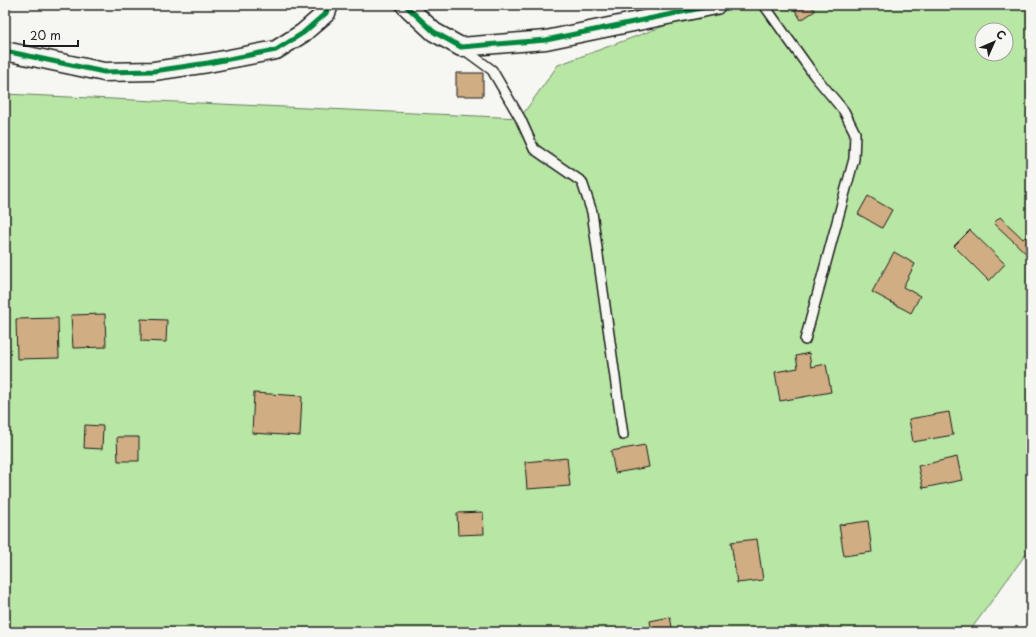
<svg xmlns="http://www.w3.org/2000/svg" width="1036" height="637" viewBox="0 0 1036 637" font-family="'Playpen Sans',sans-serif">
<rect width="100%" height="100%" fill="#f6f6f2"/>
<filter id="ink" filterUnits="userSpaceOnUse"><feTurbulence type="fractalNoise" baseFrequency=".025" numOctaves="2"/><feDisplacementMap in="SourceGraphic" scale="8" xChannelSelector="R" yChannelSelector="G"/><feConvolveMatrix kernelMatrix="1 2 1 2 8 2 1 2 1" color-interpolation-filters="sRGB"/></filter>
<g filter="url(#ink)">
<path fill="#b8e6a4" stroke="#6a8160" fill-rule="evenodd" d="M721,5H1031V547L969,632H5V94L520,118L558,65ZM982,30H1006V54H982Z"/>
<path fill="#d0ad83" stroke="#1c1c1c" d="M792,5H811L815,11L801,20Z
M456,73H483V96H456Z
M868,196L892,210L882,228L858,214Z
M1000,217L1023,239L1031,232V258L994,223Z
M970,230L1005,264L989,281L954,246Z
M894,252L915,264L903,287L920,296L911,313L872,292Z
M105,314L106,347L73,348L71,315Z
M58,318L59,358L17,359L16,319Z
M141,319L167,320L166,342L141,341Z
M809,353L811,367L826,364L831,392L780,401L775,372L798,368L796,356Z
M254,393L302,396L300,436L252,433Z
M949,412L953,435L913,442L909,419Z
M85,425L103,426L102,449L84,448Z
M117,437H139V461H118Z
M645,445L649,467L615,473L611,451Z
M957,457L962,480L923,488L918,466Z
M567,458L570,486L527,489L525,462Z
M483,512L484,534L458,535L457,513Z
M868,521L872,552L844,556L839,525Z
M757,539L763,580L737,583L731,542Z
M670,617L673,632H652L650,621Z"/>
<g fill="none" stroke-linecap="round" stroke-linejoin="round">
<defs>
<path id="service" d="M764,5L814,75L844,111L855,133L854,159L805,340
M462,48L492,70L520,118L534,149L582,182L592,212L623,435"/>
<path id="minor" d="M405,5L434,32L461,47L546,40L716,5
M5,51L104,72L154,71L208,63L276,50L303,33L326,13L329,5"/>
</defs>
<use href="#service" stroke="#1c1c1c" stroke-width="12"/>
<use href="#minor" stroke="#1c1c1c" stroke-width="21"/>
<use href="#service" stroke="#f6f6f2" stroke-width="9"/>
<use href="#minor" stroke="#f6f6f2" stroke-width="18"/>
<defs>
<path id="cycleway" d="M405,5L434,32L461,47L546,40L716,5
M5,51L104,72L154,71L208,63L276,50L303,33L326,13L329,5"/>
</defs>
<use href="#cycleway" stroke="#f6f6f2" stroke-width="8"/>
<use href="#cycleway" stroke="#00873e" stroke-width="5"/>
</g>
</g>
<rect width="1036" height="637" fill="none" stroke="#f6f6f2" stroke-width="20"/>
<rect x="10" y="10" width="1016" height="617" fill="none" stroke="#1c1c1c" stroke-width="1.5" filter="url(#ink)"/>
<g transform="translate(994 42) rotate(45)"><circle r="19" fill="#f6f6f2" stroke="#9f9f9c"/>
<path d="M0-3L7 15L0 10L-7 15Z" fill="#1c1c1c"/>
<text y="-6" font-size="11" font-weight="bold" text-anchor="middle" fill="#1c1c1c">С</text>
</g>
<path d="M24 40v6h54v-6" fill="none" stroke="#1c1c1c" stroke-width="2"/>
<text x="30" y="40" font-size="12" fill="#1c1c1c" stroke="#f6f6f2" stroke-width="3" paint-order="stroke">20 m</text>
</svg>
